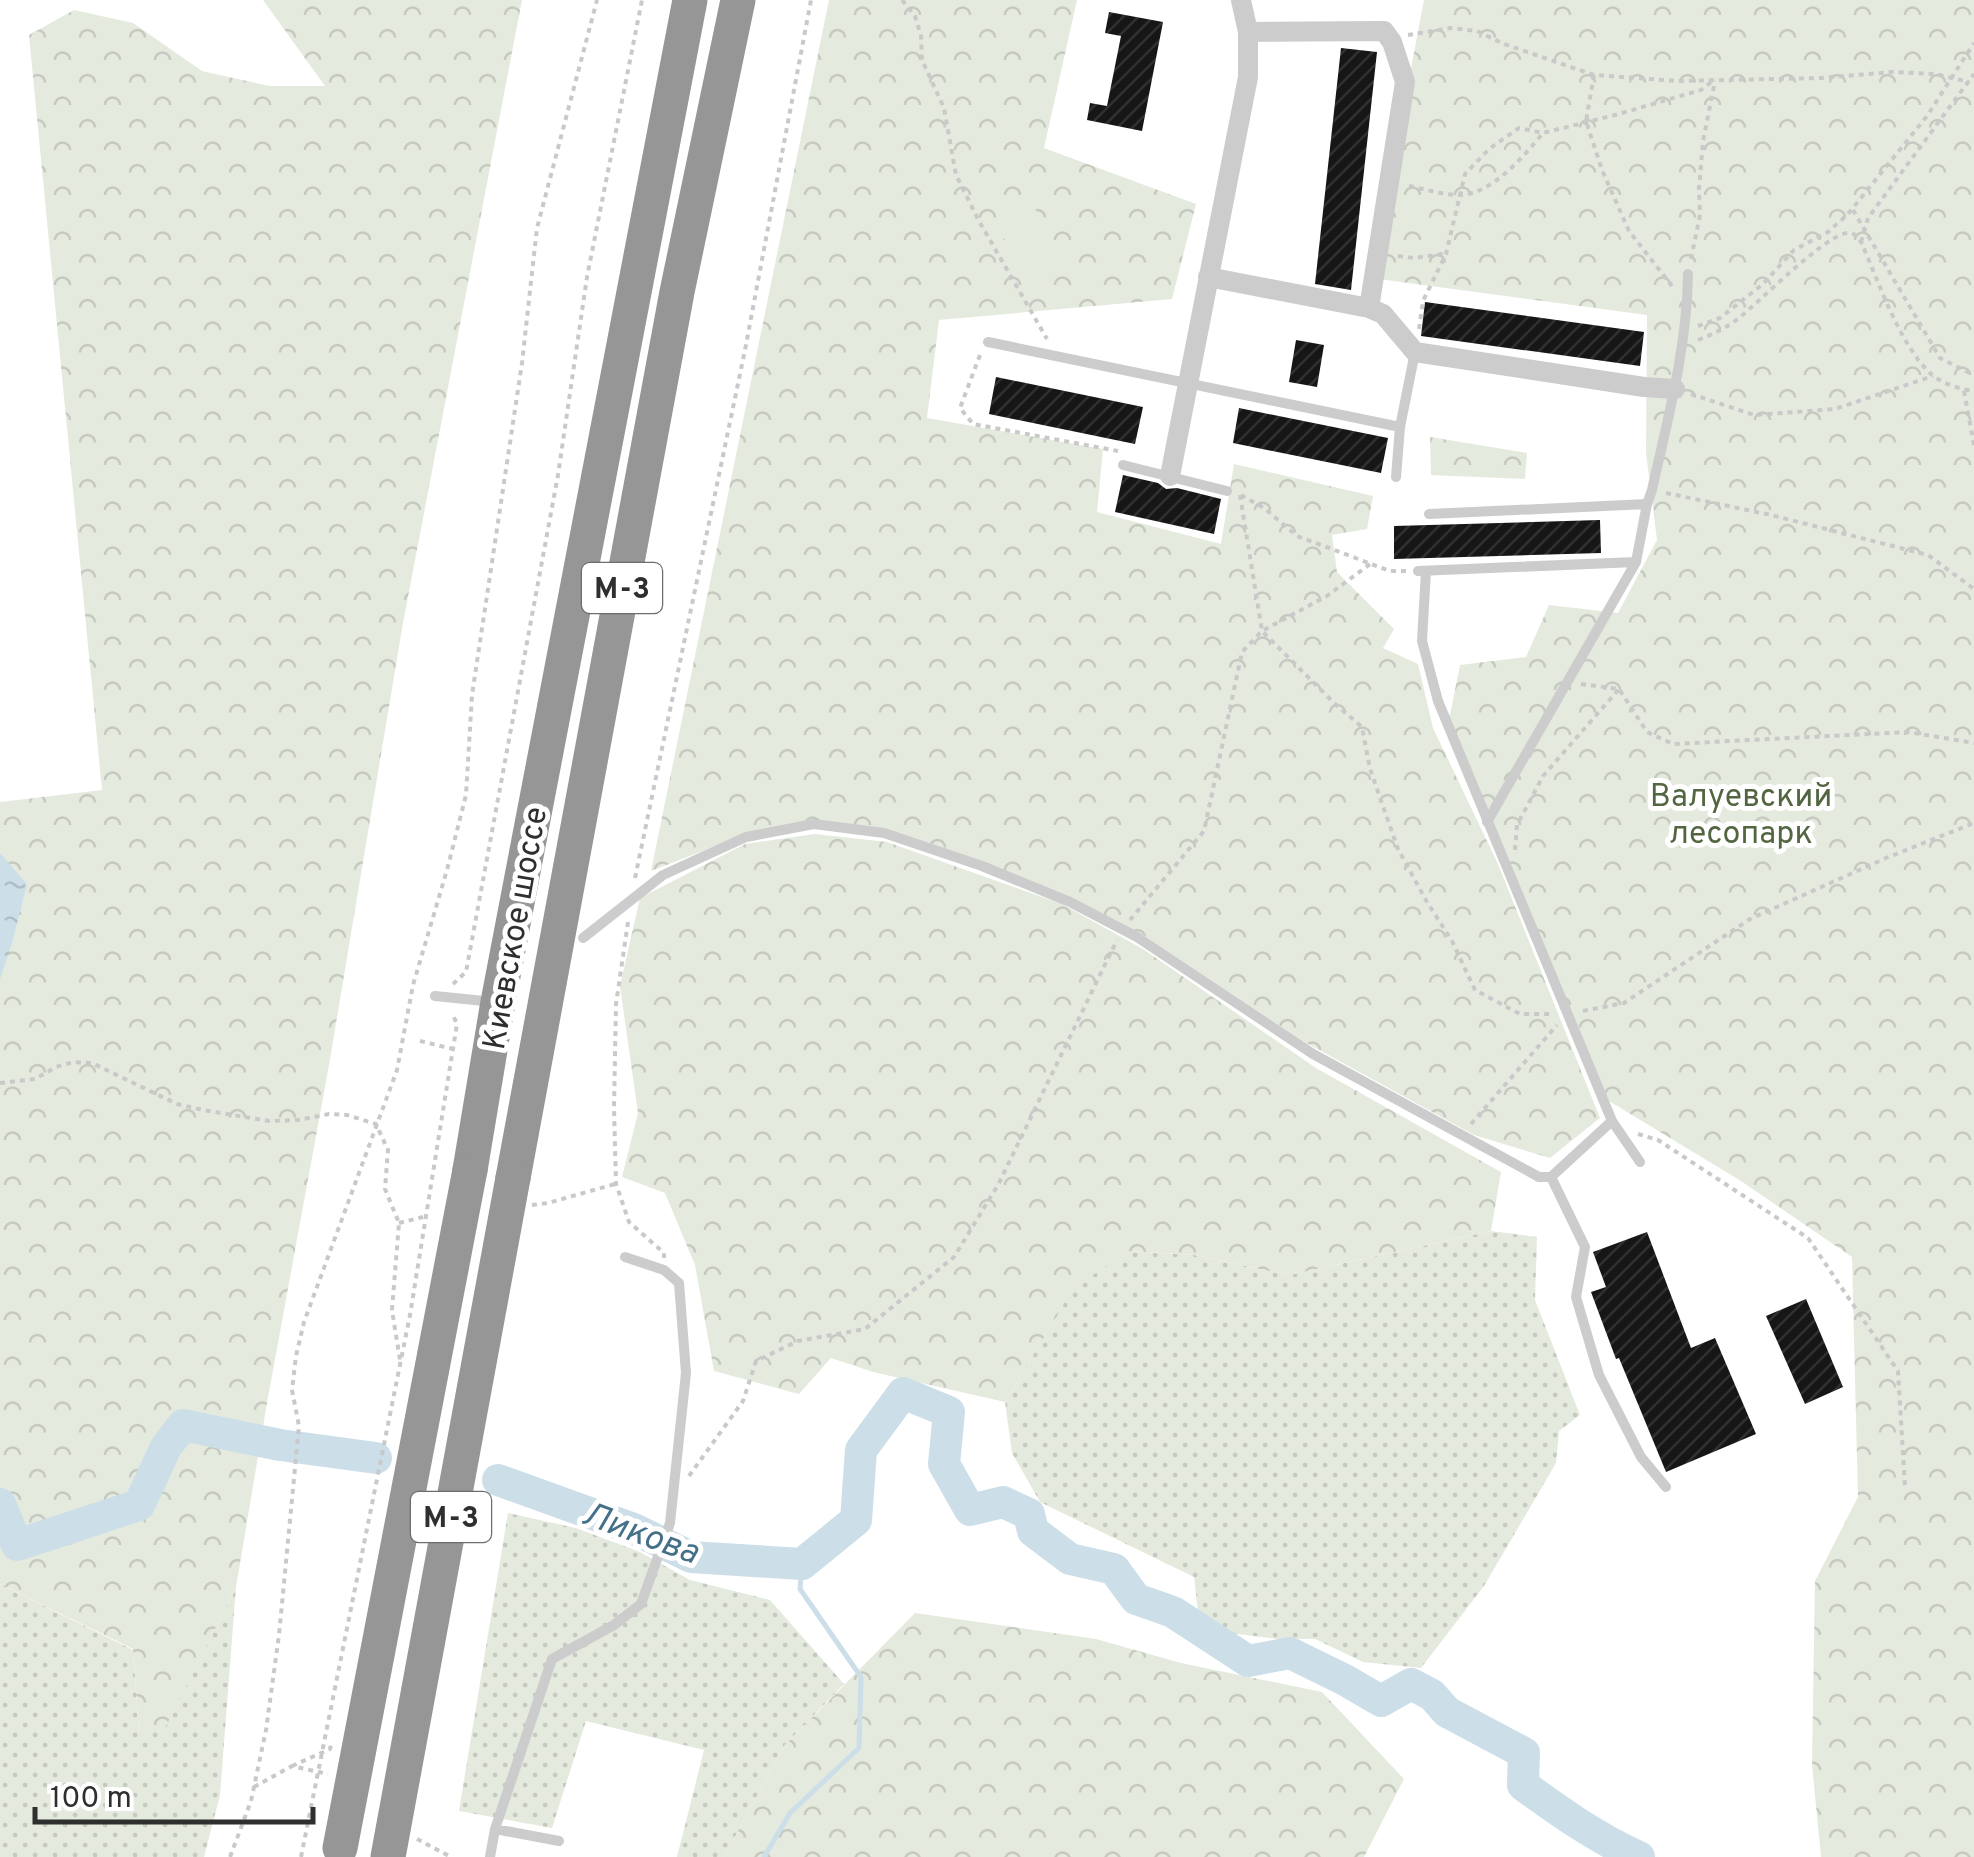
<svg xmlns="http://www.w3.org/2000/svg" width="1974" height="1857" viewBox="0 0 1974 1857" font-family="Overpass,sans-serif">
<defs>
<pattern id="grass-dots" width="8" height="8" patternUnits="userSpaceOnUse" patternTransform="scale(2.5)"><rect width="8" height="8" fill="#e5eade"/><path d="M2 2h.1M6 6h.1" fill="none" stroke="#c5c9bf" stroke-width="1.8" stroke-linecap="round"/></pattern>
<pattern id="forest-crowns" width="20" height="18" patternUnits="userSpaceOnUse" patternTransform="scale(2.5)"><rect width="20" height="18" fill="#e5eade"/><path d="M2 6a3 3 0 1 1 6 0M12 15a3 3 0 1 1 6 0" fill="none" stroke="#c5c9bf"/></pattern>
<pattern id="water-ripples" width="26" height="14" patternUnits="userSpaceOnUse" patternTransform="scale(2.5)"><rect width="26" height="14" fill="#ccdee8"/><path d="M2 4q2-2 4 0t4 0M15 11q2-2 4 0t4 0" fill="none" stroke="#b0bfc7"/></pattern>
<pattern id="building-hatch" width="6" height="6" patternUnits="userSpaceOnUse" patternTransform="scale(2.5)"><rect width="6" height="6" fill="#161616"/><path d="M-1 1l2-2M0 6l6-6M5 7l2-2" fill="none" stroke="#303030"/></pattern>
</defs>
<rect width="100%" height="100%" fill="#fff"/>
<path fill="url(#grass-dots)" d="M1491,1231L1537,1237L1535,1300L1580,1415L1559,1431L1556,1463L1484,1586L1421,1668L1363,1662L1315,1639H1278L1230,1633L1198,1611L1194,1577L1040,1502L1012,1453L1005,1402L1074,1286L1130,1251L1194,1255L1289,1275Z
M508,1513L576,1528L640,1552L690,1580L770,1600L844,1684L784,1746L724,1857H677L704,1750L586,1721L552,1828L459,1811Z
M0,1584L133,1650L139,1732L163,1731L236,1587L220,1795L204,1857H0Z"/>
<path fill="url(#forest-crowns)" d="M263,0H522L403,623L329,1065L267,1403L236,1587L163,1732H139L133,1649L0,1584V802L102,790L29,35L74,10L133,23L202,71L269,86H325Z
M829,0H1077L1044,148L1196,204L1172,299L939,320L927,418L1103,449L1097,512L1221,544L1234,464L1373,496L1367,529L1332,535L1337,572L1394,629L1383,648L1418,664L1433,728L1498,864L1600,1118L1550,1158L1474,1135L1301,1040L1145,936L1068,896L976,860L814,821L752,832L651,871Z
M1424,0H1974V1857H1821L1812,1764L1815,1581L1858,1497L1852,1257L1741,1181L1609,1101L1448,725L1460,665L1526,657L1549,605L1618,613L1657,540L1646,453L1647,315L1371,278Z
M1430,437L1527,453L1525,479L1431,475Z
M815,834L887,842L1062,904L1143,949L1316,1068L1501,1172L1491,1231L1289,1275L1194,1255L1130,1251L1074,1287L1005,1402L873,1372L831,1358L799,1394L714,1371L695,1265L665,1193L622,1177L638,1113L620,986L640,898L745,844Z
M915,1613L1096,1639L1181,1663L1322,1692L1404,1779L1364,1857H724L784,1746Z"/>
<path fill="#e5eade" d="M1033,205L1071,269L1035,290L997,226Z"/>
<path fill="url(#water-ripples)" d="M0,853L27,884L12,943L0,979Z"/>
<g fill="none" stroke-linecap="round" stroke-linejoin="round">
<path stroke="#ccdee8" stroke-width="5" d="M764,1857L790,1813L859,1748L861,1677L800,1589L802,1564"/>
<path stroke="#ccdee8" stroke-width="32" d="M498,1480L634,1529L691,1557L802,1564L856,1520L861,1450L903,1393L949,1412L944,1464L970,1510L1003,1502L1029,1514L1033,1531L1070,1559L1114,1569L1136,1599L1173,1612L1248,1661L1290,1653L1345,1680L1381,1701L1411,1684L1432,1695L1447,1712L1524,1753L1523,1785C1561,1813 1597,1838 1639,1857
M0,1504L17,1545L139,1505L166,1447L183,1425L280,1445L376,1458"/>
</g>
<path fill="url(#building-hatch)" d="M1109,12L1163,22L1142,131L1087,120L1090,103L1107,106L1121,36L1105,33Z
M1341,48L1377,52L1351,290L1315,284Z
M1425,302L1644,332L1640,366L1421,336Z
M1296,340L1324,345L1317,387L1289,382Z
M996,377L1143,407L1135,444L989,414Z
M1239,408L1388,438L1381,473L1233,443Z
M1123,475L1158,483L1166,489L1177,488L1221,499L1214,534L1115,512Z
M1600,520L1601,553L1394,559V526Z
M1647,1232L1691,1348L1715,1338L1756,1434L1666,1472L1619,1358L1616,1359L1591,1292L1606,1287L1593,1252Z
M1806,1299L1843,1387L1805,1404L1766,1316Z"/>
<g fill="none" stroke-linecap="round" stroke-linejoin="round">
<path stroke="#c9c9c9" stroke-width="4" stroke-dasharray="5 5" stroke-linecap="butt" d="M902,0L915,16L921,36L922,60L944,108L956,175L979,221L1047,339
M1408,35L1451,28L1477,31L1504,44L1594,75L1678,81L1820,78L1893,72L1935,74L1969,82
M1594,75L1586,121L1602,170L1629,231L1672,286
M1409,186C1424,189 1440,194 1456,195C1490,197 1523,157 1543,133
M1853,210L1940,358L1974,375
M1861,242L1868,218L1974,74
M1398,256L1414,258L1443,254
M1691,259L1700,215L1699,189L1703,141L1715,81
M1698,326L1720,318L1763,284L1794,250L1828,232L1848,214L1927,116L1974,43
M1419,329L1423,301L1446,254L1465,174L1489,149L1519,128L1543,133L1615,115L1701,90L1715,79
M1698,340C1713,334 1726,328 1739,318C1758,303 1829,231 1849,233C1855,233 1857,237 1861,242C1879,282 1899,344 1931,374C1941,383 1961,390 1974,391
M980,355L960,408L973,424L1118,451
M1964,391L1974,445
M1691,394L1754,415L1835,409L1933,376
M1666,493L1771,515L1928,555L1974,589
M1240,495L1262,631L1334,703L1362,727L1370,769L1398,849L1427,902L1452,941L1475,990L1520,1014H1554
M1241,495L1264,508L1297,536L1390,571H1407
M1581,684L1619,689L1647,732L1673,744L1908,732L1974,743
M1515,850L1517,825L1543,776L1619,689
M635,878L745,350L811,0
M1130,920L1204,831L1242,652L1262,631L1327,596L1370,564
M628,922L616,1004L614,1108L616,1184L629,1222L664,1253V1258
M453,984L466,972L558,475L587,277L642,0
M1583,1011L1624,1003L1750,919L1886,858L1974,823
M420,1041L453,1049
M0,1083L35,1079L56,1067L73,1062L92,1063L177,1104L203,1110L269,1121L298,1120L329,1114L347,1115L376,1124L388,1150L385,1189L399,1223L392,1310L400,1360
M1471,1124L1557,1025
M1638,1134L1658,1140L1808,1238L1898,1371L1905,1487
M532,1205L548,1203L615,1184
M399,1223L423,1217
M689,1476L743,1401L756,1361L798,1341L865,1329L954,1257L998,1185L1117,940
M292,1766L330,1749L331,1745
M254,1787L292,1766L328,1774
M417,1839L451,1857
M230,1857L251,1801L266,1730L279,1635L299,1426L292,1390L296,1356L304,1322L397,1070L413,985L447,870L466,795L472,695L522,363L537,228L597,0
M301,1857L410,1315L457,1024L452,1013"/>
<path stroke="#ccc" stroke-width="10" d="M988,342L1400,427
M1123,465L1227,491
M1396,477L1400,427L1415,352
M1429,514L1647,504
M1418,571L1636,562
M1426,571L1422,641L1438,701L1612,1121L1640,1162
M1487,822L1636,562L1647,504L1652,490C1668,418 1687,348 1688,274
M583,938L663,875L746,837L814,824L884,833L982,866L1070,902L1137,937L1313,1054L1539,1177H1551L1612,1121
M435,996L494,1002
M1551,1177L1585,1247L1576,1297L1599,1375L1641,1457L1666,1487
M495,1829L559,1841
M490,1857L495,1829L552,1659L614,1625L641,1604L670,1523L686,1373L679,1283L664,1270L625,1257"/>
<path stroke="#ccc" stroke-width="20" d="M1248,32L1384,31L1392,42L1405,82L1369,308
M1208,277L1369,308L1383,314L1415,352L1644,387L1675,389
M1170,476L1248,77V32L1241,0"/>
<path stroke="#969696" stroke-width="35" d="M470,1170L498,1002L690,0
M513,1178L677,292L738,0"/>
<path stroke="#969696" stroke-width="35" d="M340,1848L470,1170
M388,1857L513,1178"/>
</g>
<g text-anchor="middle" stroke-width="10" stroke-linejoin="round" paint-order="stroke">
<g fill="#fff" stroke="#6d6d6d" stroke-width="2.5">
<rect x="582" y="563" width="80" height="50" rx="8"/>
<rect x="411" y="1492" width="80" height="50" rx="8"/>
</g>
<g font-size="30" font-weight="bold" fill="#2f2f2f">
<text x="622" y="598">М-3</text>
<text x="451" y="1527">М-3</text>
</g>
<g font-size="32" fill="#536641" stroke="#fff">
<text x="1741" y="806">Валуевский<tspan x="1741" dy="37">лесопарк</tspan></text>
</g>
<g font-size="32" fill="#2f2f2f" stroke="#fff">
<text transform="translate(514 928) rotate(-80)" y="11">Киевское шоссе</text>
</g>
<g font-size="35" font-style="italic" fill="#457188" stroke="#fff">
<text transform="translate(641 1532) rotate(20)" y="12">Ликова</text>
</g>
</g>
<path d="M35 1807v15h278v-15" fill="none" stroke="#2f2f2f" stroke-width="5"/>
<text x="50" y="1807" font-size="30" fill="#2f2f2f" stroke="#ffffff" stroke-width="8" paint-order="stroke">100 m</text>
</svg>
